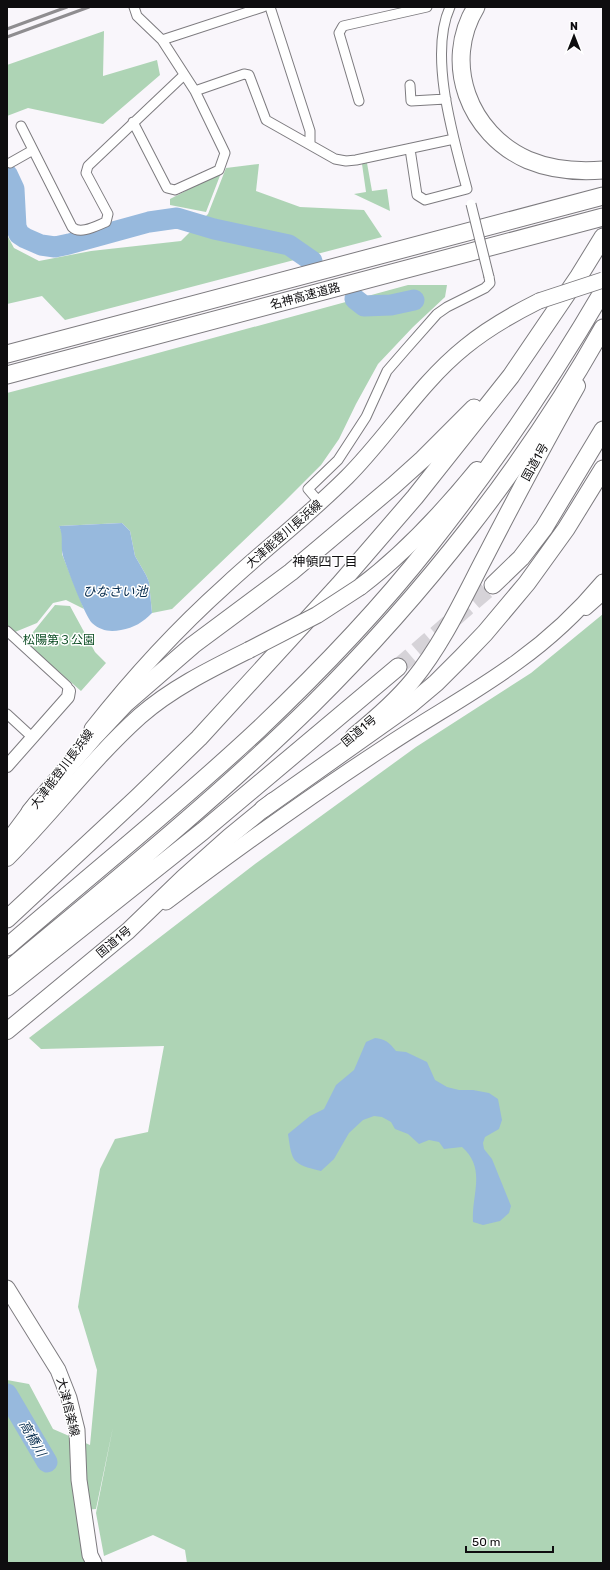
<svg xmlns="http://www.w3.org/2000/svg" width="610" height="1570" viewBox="0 0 610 1570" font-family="Rubik,'Noto Sans JP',sans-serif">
<rect width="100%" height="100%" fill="#f9f6fb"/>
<path fill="#aed4b5" d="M104,31L103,76L157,60L160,75L103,124L28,108L7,116V65Z
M367,163L372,191L387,189L390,211L354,194L366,192L362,164Z
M259,164L256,191L300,207L364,210L382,237L65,320L42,296L7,304V235L14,248L39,261L91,251L181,241L208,214L226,168Z
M221,173L206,212L170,205V199Z
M408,285H447L445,297L413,327L378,364L356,404L339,439L321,465L283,503L172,609L152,613L149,582L146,575L135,556L130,531L122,523L59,526L62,532V554L84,609L66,600L53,603L37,623L15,632L7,625V393L114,365Z
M55,605L70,606L95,652L106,663L81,691L25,642Z
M603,614V1563H187L185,1550L153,1535L104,1556L96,1513L113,1427L96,1509L84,1510L94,1563H7V1380L29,1384L53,1429L90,1445L97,1370L78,1307L100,1169L115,1139L148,1132L164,1046L41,1049L29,1038L255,864L416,747L531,673Z"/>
<path fill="#97b9dd" d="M122,523L130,531L135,556L146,575L149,582L152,613C143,622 134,628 121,630C110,632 101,631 92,623C85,616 67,568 63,556C60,545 64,536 59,526Z
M375,1038C385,1039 389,1042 396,1051L406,1052L427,1062L435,1080L447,1087L459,1090H473L489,1093L498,1099L502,1120L499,1129L485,1137L483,1143L484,1149L492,1159L511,1206L509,1213L500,1221L483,1225L473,1222C471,1195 487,1169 462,1147L444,1149L439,1142L429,1140L419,1144L408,1134L395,1129L391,1122L382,1117L374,1116L363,1120L349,1133L334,1159L321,1171C292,1164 292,1162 288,1134L310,1116L324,1109L336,1085L354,1070L366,1042Z"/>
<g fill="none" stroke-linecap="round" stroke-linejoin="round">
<path stroke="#97b9dd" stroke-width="21" d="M7,174L14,189L16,227L19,234L25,238L41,245L55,247L69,244L149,222L177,218L214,229L289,245L312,261
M355,299L364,306L391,305L414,300
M7,1394L47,1462"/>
<path stroke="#d6d3d8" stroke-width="17" stroke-dasharray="17 8" stroke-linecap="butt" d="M398,667L493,585"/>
<defs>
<path id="minor" d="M134,7L137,16L162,40
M270,7L310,131V144
M410,85L411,101L446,99
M195,91L244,74L249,75L266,120L335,159L346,161L356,160L454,139
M359,101L339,33L343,26L427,7
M133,122L167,188L175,190L219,170L225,153L195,91L162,40L263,7
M21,126L72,227C80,235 96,226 106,222L108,214L86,173L88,166L184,75
M410,149L417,195L425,200L467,189C454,140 428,55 450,7
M10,163L33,150
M320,503L308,489L338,460L366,417L387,371L407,348L437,314L447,307L485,288L490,283L489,277
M7,631L67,686L69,691
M7,714L32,737"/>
<path id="tertiary" d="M586,609L603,594
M7,766L68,697L69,691"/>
<path id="primary" d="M92,729C132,678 177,629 226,585C266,548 309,515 347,477C388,436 419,384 465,347C488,328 513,314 539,301
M7,842L36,803
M166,902C238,848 310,796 385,747C428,718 475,693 517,662C549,639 578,612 603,582
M7,1288L58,1370L69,1398L77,1430L79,1480L90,1555L94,1563"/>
<path id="trunk" d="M360,587C405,553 442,513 477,470
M354,736C375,719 396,701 413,680C443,643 463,599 485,557C515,499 545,442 577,386
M7,858C53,812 92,759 140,716C172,688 211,669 249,650
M7,1031L128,931L183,878L229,837L273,801"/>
<path id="motorway" d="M476,7C442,63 469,134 528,160C552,170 578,172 603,170
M7,354L603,196
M7,375L603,217
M493,585L521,558L544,528L603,430
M263,809L411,704L436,683L462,657L485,633L527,583L566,529L603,469
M30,812L93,738L126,703L193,645L291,572L393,486L423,459L474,408
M7,919L137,798L199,738L339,585L415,497L511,376L579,276L603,237
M7,947C90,875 177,806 258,730C318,673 377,612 429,546C493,465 551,380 603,291
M7,971C110,885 215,800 311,706C422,596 526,465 603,328
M7,987L203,831L398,667"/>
</defs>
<use href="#minor" stroke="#7d7b7f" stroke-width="11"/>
<use href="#tertiary" stroke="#7d7b7f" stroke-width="14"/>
<use href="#primary" stroke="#7d7b7f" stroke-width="17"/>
<use href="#trunk" stroke="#7d7b7f" stroke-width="18"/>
<use href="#motorway" stroke="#7d7b7f" stroke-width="19"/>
<use href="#minor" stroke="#fff" stroke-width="9"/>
<use href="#tertiary" stroke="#fff" stroke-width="12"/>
<use href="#primary" stroke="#fff" stroke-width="15"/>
<use href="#trunk" stroke="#fff" stroke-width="16"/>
<use href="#motorway" stroke="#fff" stroke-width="17"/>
<path stroke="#8f8d90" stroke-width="3" d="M7,29L67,7
M7,37L89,7"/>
<defs>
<path id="minor-bridge" d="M471,204L489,277"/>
<path id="primary-bridge" d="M539,301L603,280"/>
<path id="trunk-bridge" d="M249,650L317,615L360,587"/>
</defs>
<use href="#minor-bridge" stroke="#7d7b7f" stroke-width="11" stroke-linecap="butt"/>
<use href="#primary-bridge" stroke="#7d7b7f" stroke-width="17" stroke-linecap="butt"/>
<use href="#trunk-bridge" stroke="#7d7b7f" stroke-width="18" stroke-linecap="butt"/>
<use href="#minor-bridge" stroke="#fff" stroke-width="9"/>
<use href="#primary-bridge" stroke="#fff" stroke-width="15"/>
<use href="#trunk-bridge" stroke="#fff" stroke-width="16"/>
</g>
<g text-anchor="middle" stroke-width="3" stroke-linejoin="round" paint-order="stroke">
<g font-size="12" fill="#0e0d0f" stroke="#fff">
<text transform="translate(305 296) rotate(-15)" y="4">名神高速道路</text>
<text transform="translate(535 462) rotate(-61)" y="4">国道1号</text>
<text transform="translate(284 534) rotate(-41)" y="4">大津能登川長浜線</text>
<text transform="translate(359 731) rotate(-40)" y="4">国道1号</text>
<text transform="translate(62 769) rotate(-53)" y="4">大津能登川長浜線</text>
<text transform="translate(114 942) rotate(-40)" y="4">国道1号</text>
<text transform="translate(68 1407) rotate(76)" y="4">大津信楽線</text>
</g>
<g font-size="12" fill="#0d4e25" stroke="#fff">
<text x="59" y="644">松陽第３公園</text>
</g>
<g font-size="13" fill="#0e0d0f" stroke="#fff">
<text x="325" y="566">神領四丁目</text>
</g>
<g font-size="13" font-style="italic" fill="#072d4f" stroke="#fff">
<text x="115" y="596">ひなさい池</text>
<text transform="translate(33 1438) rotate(60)" y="5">高橋川</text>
</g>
</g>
<rect width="610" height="1570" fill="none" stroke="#0e0d0f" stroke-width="16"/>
<g transform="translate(574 36)" stroke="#ffffff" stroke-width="3" paint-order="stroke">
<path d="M0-3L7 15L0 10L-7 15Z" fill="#0e0d0f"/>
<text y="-6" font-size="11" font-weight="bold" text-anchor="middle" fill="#0e0d0f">N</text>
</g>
<path d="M466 1546v6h87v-6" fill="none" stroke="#0e0d0f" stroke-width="2"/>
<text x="472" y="1546" font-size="12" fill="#0e0d0f" stroke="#ffffff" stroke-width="3" paint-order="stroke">50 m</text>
</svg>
